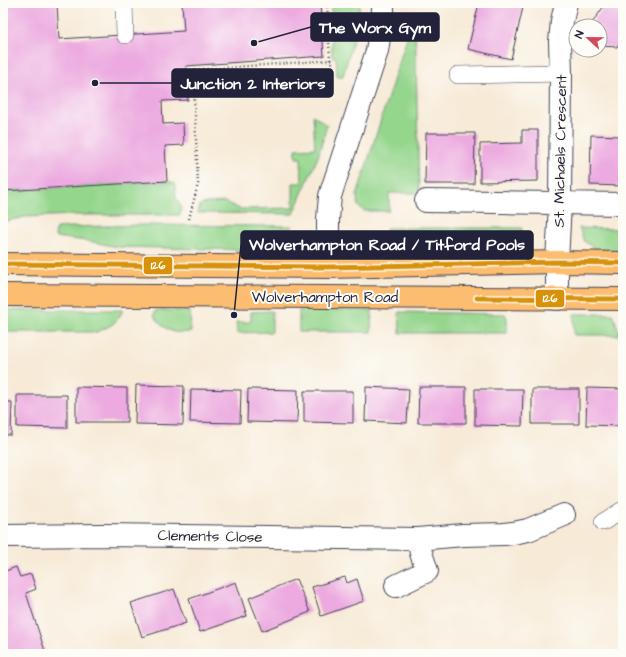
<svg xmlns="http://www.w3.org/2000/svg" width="626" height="657" viewBox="0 0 626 657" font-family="'Architects Daughter',sans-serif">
<rect width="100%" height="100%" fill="#fdfcf7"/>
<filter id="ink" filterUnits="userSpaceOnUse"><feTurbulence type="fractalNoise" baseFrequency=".025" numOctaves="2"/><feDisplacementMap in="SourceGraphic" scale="8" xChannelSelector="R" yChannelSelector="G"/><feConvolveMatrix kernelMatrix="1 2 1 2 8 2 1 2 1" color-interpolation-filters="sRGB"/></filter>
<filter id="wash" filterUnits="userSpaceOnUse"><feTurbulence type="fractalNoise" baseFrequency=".012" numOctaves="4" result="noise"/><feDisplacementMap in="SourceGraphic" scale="16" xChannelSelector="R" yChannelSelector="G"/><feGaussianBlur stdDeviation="0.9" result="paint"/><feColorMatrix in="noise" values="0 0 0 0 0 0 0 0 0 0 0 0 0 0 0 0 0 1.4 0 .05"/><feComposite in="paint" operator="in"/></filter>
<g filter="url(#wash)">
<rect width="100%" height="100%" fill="#f7ebd8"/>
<path fill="#95d68d" stroke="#5c7c64" d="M331,3H360L357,27L343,76H337L336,57H332Z
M415,12L419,193H389V211H364L358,206L357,195Z
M313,115L327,125L318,157L293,214L198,213L200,205L206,203L225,202L240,209L293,208V183H302L301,158H296V149L315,148Z
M167,181L175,183L176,198L181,206L180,215H74L25,217L3,222V191Z
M141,225L292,226C290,235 279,246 270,248C263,250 256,249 250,250L119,247L87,241L55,237L56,228L72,227Z
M386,228H522L521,248H416L386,241Z
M579,228L623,229V252L604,251L595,249L584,241Z
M3,310H123C117,324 110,326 97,332H3Z
M156,310L190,311L191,332C186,332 179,333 174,332C165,329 158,323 154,315Z
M299,310H372L371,332H299Z
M272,311V332L237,333L236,322H251V312Z
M399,312L505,314L507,318V333H400Z
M574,314H613L620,335H574Z"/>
<g id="blocks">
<path fill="#ecaae0" d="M3,3H57L59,39L184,31L182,3H320L324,56L186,66L188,100L162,101L163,124L183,123L184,145L165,146L167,181L3,191Z
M479,3H524L511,59L468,49Z
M606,3H623V38L617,47L600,46V26H590Z
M522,130H538V181L480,182V144L522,143Z
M426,133H475L474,184H425Z
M591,135L623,136V186L590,185Z
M136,385L184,386L183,425L135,424Z
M76,387L127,388V422H76Z
M366,387L409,389L407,423L365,421Z
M419,387H466V423H418Z
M587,388L623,389V426L586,425Z
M191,389L241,390L240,423L190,422Z
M248,389L298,390L297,423L247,422Z
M475,389H523L522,426L475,425Z
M532,389H579V424H532Z
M304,391H353V423L304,422Z
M17,395H67V428L17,427Z
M3,402H12L11,435H3Z
M16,567L20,577L31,574L36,589L26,593L46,654H5L3,648V572Z
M345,577L347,583L357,579L364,601L321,616L312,587Z
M296,579L310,612L262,631L249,598Z
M236,582L247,616L200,632L189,599Z
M174,589L186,623L142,637L131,603Z"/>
</g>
</g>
<g filter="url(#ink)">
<use href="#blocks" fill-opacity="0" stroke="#424053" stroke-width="1"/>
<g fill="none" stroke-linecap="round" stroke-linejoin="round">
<defs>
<path id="service" d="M124,3L125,35
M458,75L561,73
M603,522L623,510"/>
<path id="minor" d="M426,201L623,204
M328,267V219L330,196L377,51L383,11V3
M557,299V262L560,203L561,73L560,42L562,21L566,3
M3,536L102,535L418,539L463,535L504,534L513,533L528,530L564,515
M396,586L427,571L421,553L418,539"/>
<path id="trunk" d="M3,264L328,267L557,262L623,263
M3,295L623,299"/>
</defs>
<use href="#service" stroke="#424053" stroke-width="18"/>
<use href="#minor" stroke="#424053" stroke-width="24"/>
<use href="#trunk" stroke="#424053" stroke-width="24"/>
<path stroke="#424053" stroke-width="2.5" stroke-dasharray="1 3" stroke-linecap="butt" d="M327,3L330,60
M189,219L198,184L193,70L332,60L333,81"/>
<use href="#service" stroke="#fff" stroke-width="17"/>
<use href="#minor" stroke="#fff" stroke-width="22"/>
<use href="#trunk" stroke="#fcbd6f" stroke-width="22"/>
<defs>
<path id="bus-1" d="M3,264L328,267L557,262L623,263
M477,298L623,299"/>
</defs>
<use href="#bus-1" stroke="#fdfcf7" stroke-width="8"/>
<use href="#bus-1" stroke="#d79209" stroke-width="5"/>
</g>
</g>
<g text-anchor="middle" stroke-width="4" stroke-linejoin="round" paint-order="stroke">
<g font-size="15" fill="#22223b" stroke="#fdfcf7">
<text transform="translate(560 151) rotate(-89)" y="5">St. Michaels Crescent</text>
<text x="325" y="302">Wolverhampton Road</text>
<text transform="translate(210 536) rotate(1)" y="5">Clements Close</text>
</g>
</g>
<path fill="none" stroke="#22223b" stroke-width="1.5" d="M254 43L311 27M95 83L172 83M234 315L241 245"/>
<g fill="#22223b" stroke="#fdfcf7" stroke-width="1.5">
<circle cx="254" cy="43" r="4"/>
<circle cx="95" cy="83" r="4"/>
<circle cx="234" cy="315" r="4"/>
</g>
<g fill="#22223b" stroke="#22223b" stroke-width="1.5">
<rect x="311" y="13" width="128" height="28" rx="4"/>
<rect x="172" y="69" width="161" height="28" rx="4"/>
<rect x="241" y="231" width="292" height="28" rx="4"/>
</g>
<g font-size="16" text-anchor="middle" font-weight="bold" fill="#fff">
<text x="375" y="33">The Worx Gym</text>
<text x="253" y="89">Junction 2 Interiors</text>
<text x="387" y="250">Wolverhampton Road / Titford Pools</text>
</g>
<g stroke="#fdfcf7" stroke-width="1.5">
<rect x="143" y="256" width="30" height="19" rx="4" fill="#d79209"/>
<rect x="535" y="289" width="30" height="19" rx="4" fill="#d79209"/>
</g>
<g font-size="11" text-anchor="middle" font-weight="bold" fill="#fff">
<text x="158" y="269">126</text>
<text x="550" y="302">126</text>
</g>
<rect width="626" height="657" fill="none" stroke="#fdfcf7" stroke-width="16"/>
<g transform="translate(588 38) rotate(292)"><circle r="19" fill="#fdfcf7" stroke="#a5a5ac"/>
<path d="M0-3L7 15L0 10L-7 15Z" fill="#d1495b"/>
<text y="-6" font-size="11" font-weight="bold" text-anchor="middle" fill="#22223b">N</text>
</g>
</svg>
